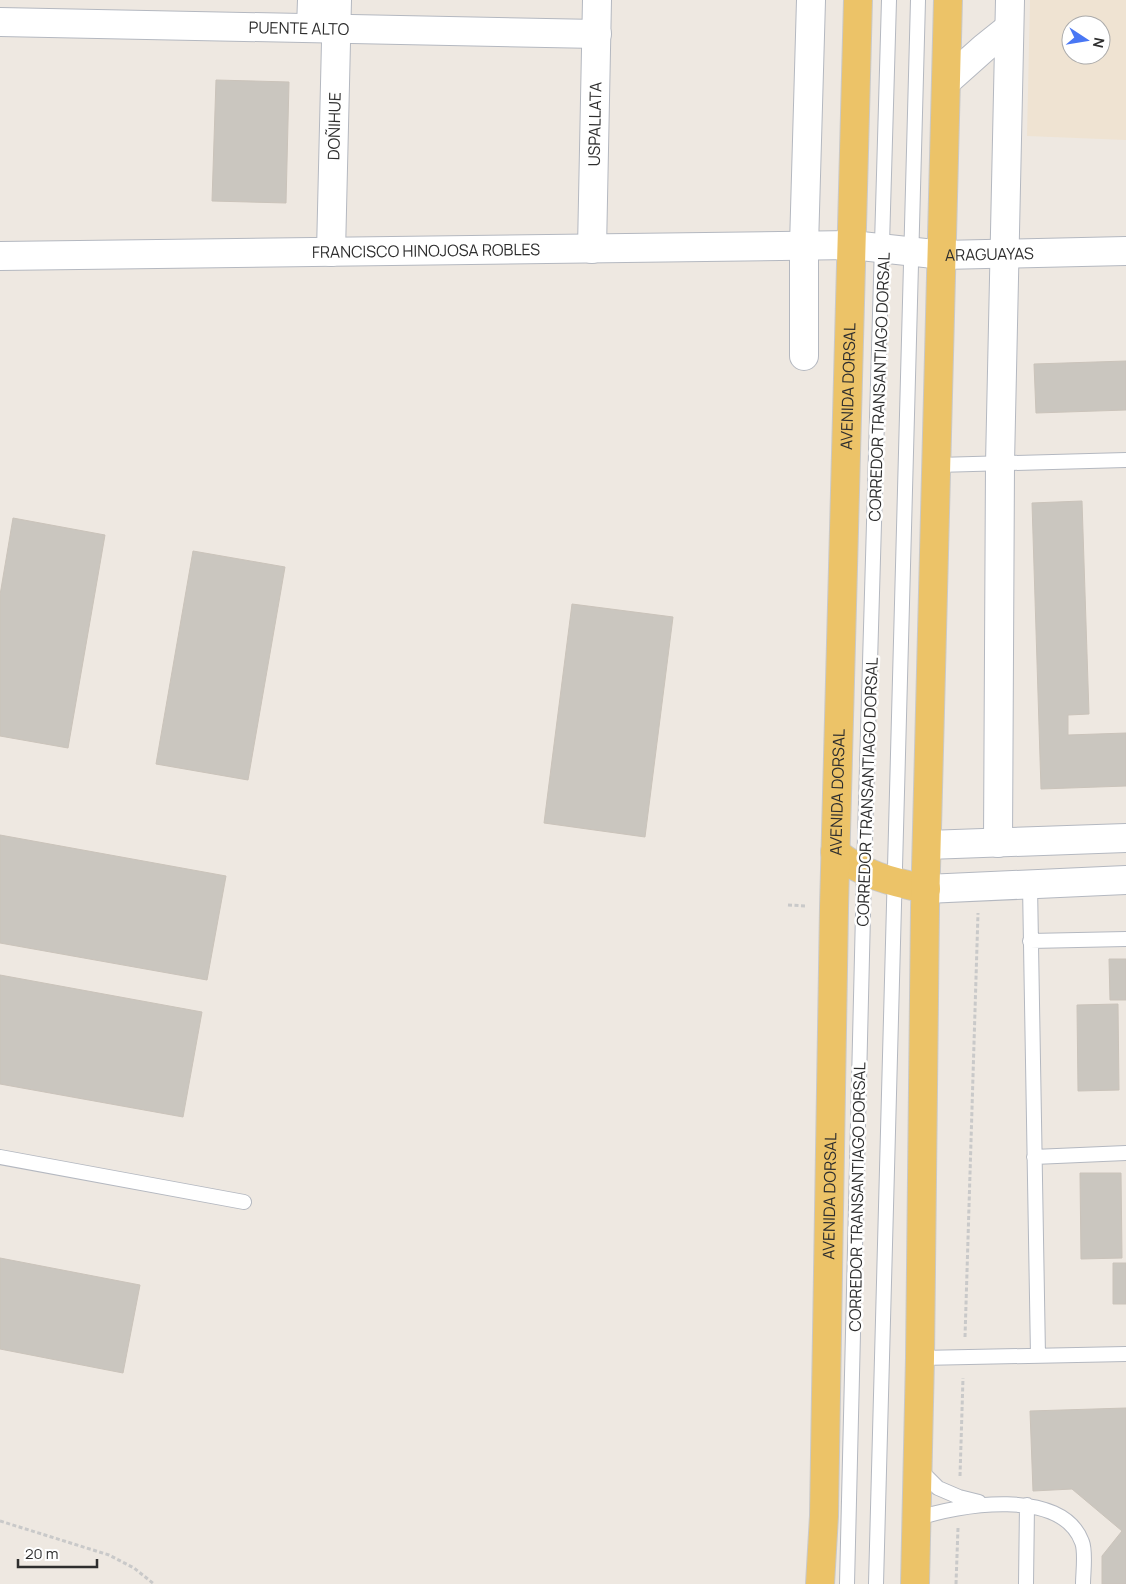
<svg xmlns="http://www.w3.org/2000/svg" width="1126" height="1584" viewBox="0 0 1126 1584" font-family="Manrope,sans-serif">
<rect width="100%" height="100%" fill="#eee8e1"/>
<path fill="#efe3d2" fill-rule="evenodd" d="M1030,0H1126V140L1027,136ZM1071,25H1101V55H1071Z"/>
<path fill="#cac6bf" stroke="#cac3ba" d="M216,80L289,82L286,203L212,201Z
M1126,361V410L1036,413L1034,364Z
M1082,501L1089,714L1068,715V735L1126,733V786L1041,789L1032,503Z
M13,518L105,535L68,748L0,736V595Z
M193,551L285,567L248,780L156,764Z
M572,604L673,617L645,837L544,823Z
M0,835L226,876L207,980L0,943Z
M1109,959H1126V1000H1110Z
M0,975L202,1012L183,1117L0,1084Z
M1118,1004L1119,1090L1078,1091L1077,1005Z
M1080,1173H1121L1122,1258L1081,1259Z
M0,1258L140,1285L123,1373L0,1349Z
M1113,1263H1126V1304H1113Z
M1126,1408V1584H1102V1556L1122,1531L1072,1489L1033,1491L1030,1411Z"/>
<g fill="none" stroke-linecap="round" stroke-linejoin="round">
<defs>
<path id="service" d="M937,465L1126,460
M1030,885L1038,1356
M1030,941L1126,939
M0,1157L244,1202
M1034,1157L1126,1153
M920,1358L1126,1354
M918,1468L938,1488L959,1497L979,1502
M916,1519C958,1504 1062,1487 1082,1542C1086,1552 1083,1573 1083,1584
M847,1584L864,872L889,0
M876,1584L918,0
M1026,1584L1027,1505"/>
<g id="minor">
<path id="s1" d="M0,22L597,34"/>
<path d="M311,28L312,0"/>
<path d="M947,81L984,48L1009,28"/>
<path id="s2" d="M592,249L597,0"/>
<path id="s3" d="M331,252L337,0"/>
<path id="s4" d="M0,256L852,245L943,255L1126,251"/>
<path d="M804,356V246L811,0"/>
<path d="M998,843L1000,464L1010,0"/>
</g>
<path id="tertiary" d="M927,845L1126,838
M926,889L1126,880"/>
<g id="primary">
<path d="M835,852C862,875 892,882 926,889"/>
<path id="s5" d="M820,1584L824,1516L834,908L858,0"/>
<path d="M915,1584L920,1358L925,908L948,0"/>
</g>
</defs>
<use href="#service" stroke="#b4b8c0" stroke-width="16"/>
<use href="#minor" stroke="#b4b8c0" stroke-width="30"/>
<use href="#tertiary" stroke="#b4b8c0" stroke-width="30"/>
<use href="#primary" stroke="#c9c9c9" stroke-width="30"/>
<path stroke="#c9c9c9" stroke-width="3" stroke-dasharray="4 2.5" stroke-linecap="butt" d="M788,905L807,906
M965,1337L978,913
M960,1476L963,1378
M0,1521L109,1555L134,1568L154,1584
M956,1584L958,1528"/>
<use href="#service" stroke="#fff" stroke-width="14"/>
<use href="#minor" stroke="#fff" stroke-width="28"/>
<use href="#tertiary" stroke="#fff" stroke-width="28"/>
<use href="#primary" stroke="#ecc368" stroke-width="28"/>
</g>
<g text-anchor="middle" stroke-width="5" stroke-linejoin="round" paint-order="stroke">
<g font-size="16" fill="#2e2e2e" stroke="#fff">
<text dy="6" stroke="none"><textPath href="#s1" startOffset="299">PUENTE ALTO</textPath></text>
<text dy="6" stroke="none"><textPath href="#s2" startOffset="125">USPALLATA</textPath></text>
<text dy="6" stroke="none"><textPath href="#s3" startOffset="126">DOÑIHUE</textPath></text>
<text dy="6" stroke="none"><textPath href="#s4" startOffset="426">FRANCISCO HINOJOSA ROBLES</textPath></text>
<text dy="6" stroke="none"><textPath href="#s4" startOffset="990">ARAGUAYAS</textPath></text>
<text dy="6" stroke="none"><textPath href="#s5" startOffset="1198">AVENIDA DORSAL</textPath></text>
<text transform="translate(879 387) rotate(-88)" y="6">CORREDOR TRANSANTIAGO DORSAL</text>
<text dy="6" stroke="none"><textPath href="#s5" startOffset="792">AVENIDA DORSAL</textPath></text>
<text transform="translate(867 792) rotate(-88)" y="6">CORREDOR TRANSANTIAGO DORSAL</text>
<text dy="6" stroke="none"><textPath href="#s5" startOffset="388">AVENIDA DORSAL</textPath></text>
<text transform="translate(857 1197) rotate(-89)" y="6">CORREDOR TRANSANTIAGO DORSAL</text>
</g>
</g>
<g transform="translate(1086 40) rotate(102)"><circle r="24" fill="#ffffff" stroke="#ababab"/>
<path d="M0-4L9 19L0 12L-9 19Z" fill="#4977f4"/>
<text y="-8" font-size="14" font-weight="bold" text-anchor="middle" fill="#2e2e2e">N</text>
</g>
<path d="M18 1559v8h79v-8" fill="none" stroke="#2e2e2e" stroke-width="2.5"/>
<text x="25" y="1559" font-size="15" fill="#2e2e2e" stroke="#ffffff" stroke-width="4" paint-order="stroke">20 m</text>
</svg>
